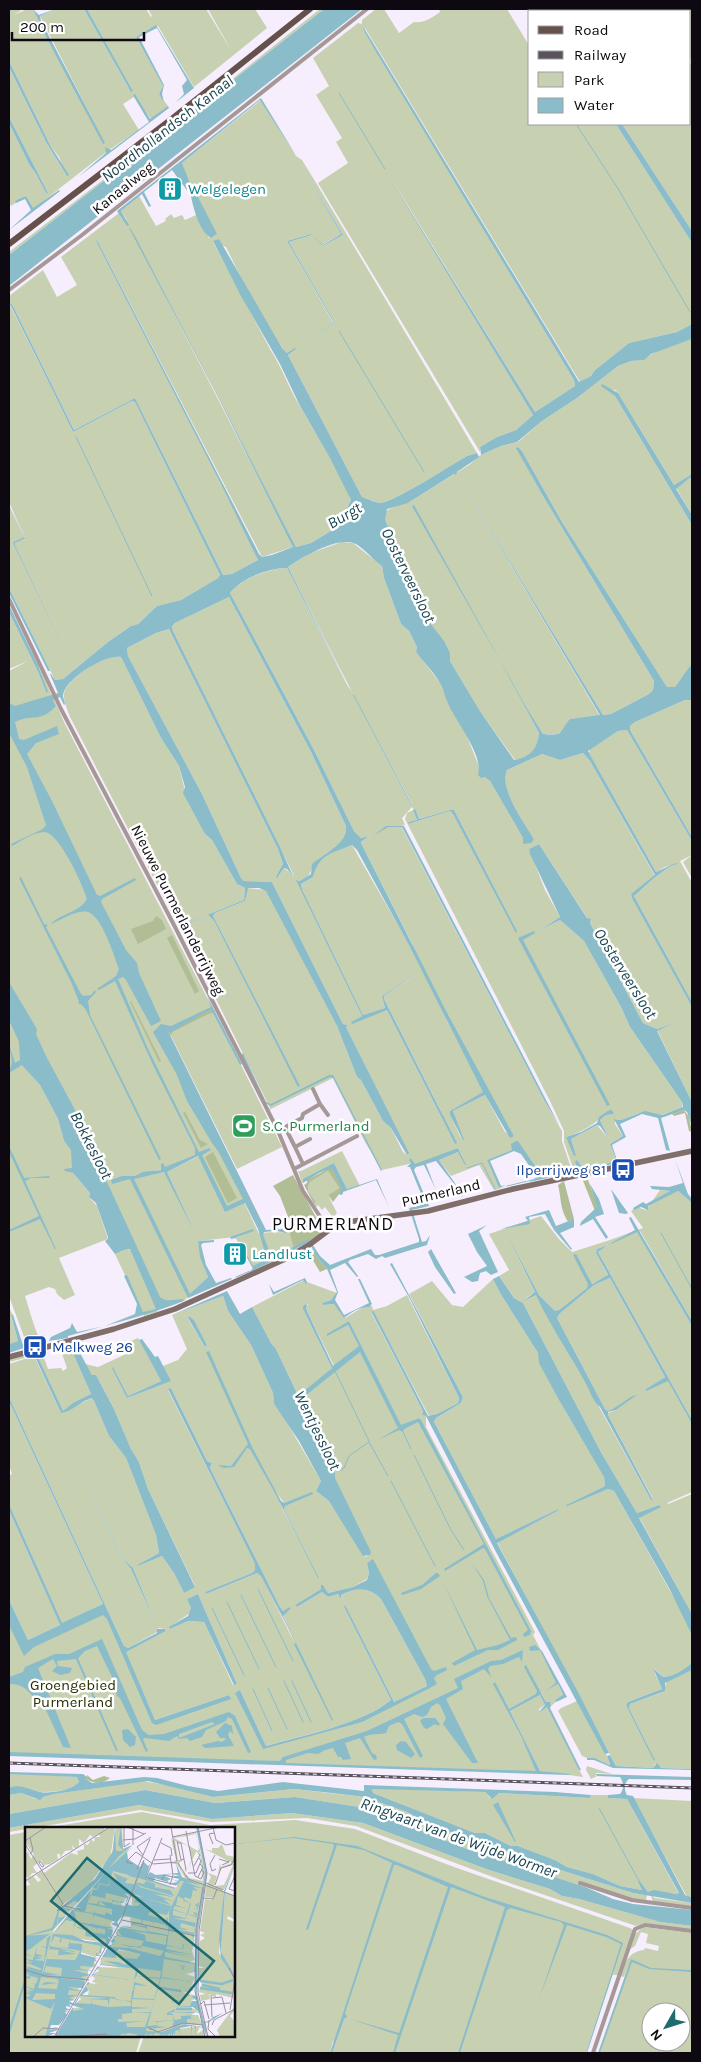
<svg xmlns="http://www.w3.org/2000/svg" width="701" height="2062" viewBox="0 0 701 2062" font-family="Karla,sans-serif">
<rect width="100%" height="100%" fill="#f6eefd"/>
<path fill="#c7d1b2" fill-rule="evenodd" d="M9,9H23L14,15L27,9H33L47,39L105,144L40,16L55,9H84L128,87L133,91L87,9H146L151,17L152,16L148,9H206L231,50L208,9H255L267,28L194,87L158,26L136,37L163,86L159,94L168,106L151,119L133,95L134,97L123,104L139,130L109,150L33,209L26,196L11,206L9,202V123L29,164L36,174L46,193H48L9,117V67L46,142L67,176L59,157L50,145L9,61V19L10,18L9,17Z
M320,9H324L9,255V252L177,123Z
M376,9H384L399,33L414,22C426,23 431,18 440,12L439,9H507L530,47V124H616L692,243V324L677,332L629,343L595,370L591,376L580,382L374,43L365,28L363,29L574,380L575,386L535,412L387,172L533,415L516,430L497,437L480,447V452L318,183L348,163L336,142L342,138L316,95L329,86L313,58L358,23L362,24V20Z
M582,9H650L652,11H578Z
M653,9H692V62L690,58V11H655Z
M690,63L692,66V231L622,124H690Z
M261,100L296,156L302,160L318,186L477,453L467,456C451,465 396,501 381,503C375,503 368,499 362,497L288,355L296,349L287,353L282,348L248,292L226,247L213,242L270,349C282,367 289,389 301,408C318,438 338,467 351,500L342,518L334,529L311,543L296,547L130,228L292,543L293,547L262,557L97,240L96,241L243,525L258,560L232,574L223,575L135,398L74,430L12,304L10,305L73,432L132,401L135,402L220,575L218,578L181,600L157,606L138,624L131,626L108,642L63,679L55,680L9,588V505L24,537L13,542L71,661L15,545V543L25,537L9,502V296L43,270L57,297L77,285L61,257L119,213L122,219L127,220L121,211L139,196L156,226L166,221L165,219L171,214L174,218L182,215L185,220L196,215L209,238L216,235L197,195L191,197L189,193H191L182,163ZM298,160L343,235L323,246L312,235L289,242L335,323L300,346L334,324L287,241L311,234L322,245L341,234Z
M692,339V474L674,485L618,393L615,390H607L615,396L692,525V665L689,667L675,687H667L562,522L522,451L518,447L517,448L543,496L654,681L653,690L649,694L611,714L603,715L459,478L600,716L570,719C561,735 561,735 543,734L526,708L414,506H413L499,659L539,733C537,751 530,757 515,760L480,711L450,661C448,642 435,631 425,615C414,597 404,579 395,561C391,553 393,543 390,535C386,523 378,512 394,507C399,505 403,503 408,503L469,465L479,456L501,446L518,442L542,421L577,398L618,366L631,361L642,360L657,351Z
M692,476V515L676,488Z
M342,542L353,543L382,566L384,578L401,624L409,631L417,647L416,652L441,684L457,719L463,726L480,769L490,781L523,838V844L534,839C524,822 499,789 507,770L542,754L560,760L583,753L590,761L655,876L631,895L692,1007V1102L657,1030L672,1023L657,1029L643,1023L590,923L591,919H588L539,844L529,849L545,890L560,917L540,930L560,920L584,941L621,1007L630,1027L682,1102V1108L661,1115L639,1113L621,1120L615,1119V1124L623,1136L610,1144L616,1159L610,1163L583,1168L577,1160L575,1161L577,1172L605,1166L575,1174L564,1142V1131L551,1103L405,819L407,813L413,810L417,820L408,824L450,811L453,814L517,931L454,810H450L419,819L412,807L402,818L405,825L401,826L544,1100L562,1131V1141L573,1174L549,1178L571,1173L570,1171L545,1175L540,1173L518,1142L512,1150L487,1160L499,1188L507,1187L494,1190L479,1165L451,1176L439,1160L458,1152L463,1158L458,1148L415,1165L411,1158V1163L409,1164L382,1170L365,1142L333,1078L269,1110L270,1108L205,977L70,717C68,711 63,701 64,694C67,678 105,654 121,657L161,738L179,766L185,791L205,834L212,840L237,884L245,888L244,900L185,924V925L208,915L214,921L298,1087L213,916L215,913L245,901L247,888L266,890L337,1026L357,1077L361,1080L383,1121L391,1128L403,1152L407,1155L408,1153L346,1027L348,1025L343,1024L272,882L244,881L241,878L202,794L128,656L127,648L156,633L169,629L278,849L283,864L277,878L284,868L294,876L173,631L172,626L175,623L229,597L311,752L346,826C348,843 324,854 313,864C311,873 309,877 300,881L297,880L362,1016L351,1022L387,1010L455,1144L439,1107L384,999V996L418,974L382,996L385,1008L363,1015L302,889L301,884L313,877C320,853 332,854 352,845L410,946L413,945L362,845L361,842L369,836L361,838L354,831L314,750L230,593C243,578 268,569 287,568L347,685L352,692L288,567L310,553ZM353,695L412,804V805H411ZM443,1013L514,1136L505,1132L485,1095L453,1111L462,1140L450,1115V1111L484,1092ZM611,1109L612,1114L606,1115L600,1120L609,1139L597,1125L571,1139L576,1155L566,1137C585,1131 597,1122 611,1109Z
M9,612L39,674L46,692L39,665L52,696L15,707L9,703V671L28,661L9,669Z
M54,699L65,724L212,1007L165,1035L248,1200L244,1202L259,1234C269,1231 277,1233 286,1232L283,1230L288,1229L295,1250L254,1271L236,1237L198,1241L201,1257L208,1277L184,1301L183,1299L159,1305L157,1312L144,1316L115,1254L124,1250L133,1249L31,1057L28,1071L40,1085L58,1119L64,1141L72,1150V1169H64L73,1173L90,1193L89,1197L97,1206L108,1239L59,1258L75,1295L64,1300L57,1294L55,1289L49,1287L25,1296C30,1312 34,1327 41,1343L27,1345L9,1296V715L56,706L53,700ZM201,1155L167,1172L197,1237L166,1174L164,1172L157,1173L154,1171C170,1169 184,1156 201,1155Z
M685,700H692V837L630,730V726L635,722Z
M627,730L692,841V878L683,862L692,855L680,861L692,883V1002L634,896C646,886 662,869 677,864L665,867L656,872L589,753L590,749L618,731Z
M215,1013L282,1147L237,1169L171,1036L173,1032L209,1014Z
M342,1151L360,1186L347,1189L334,1163L302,1183L298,1171H301Z
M328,1171L339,1188L328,1195L337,1213L331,1219V1215L325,1207L322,1210L318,1205L316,1207L314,1204L316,1202L308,1191L309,1183Z
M660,1190L670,1191L655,1200L678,1191L692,1203V1321L640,1231L638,1233L692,1326V1420L598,1252L608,1245L597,1249L596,1253L608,1276L591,1284L585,1270L589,1284L587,1288L559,1310L555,1311L539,1295L511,1244L535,1292L523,1300L536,1294L651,1500L653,1499L608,1415V1413L616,1410L637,1394C627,1399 619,1407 608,1411L605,1409L557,1318L558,1314L594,1285L610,1278L665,1377L646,1389L668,1380L692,1424V1492L667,1503L668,1504L692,1494V1614L639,1517L660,1507L659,1505L637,1513L602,1454L523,1303L514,1298L499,1276L509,1270L489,1234L541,1216L559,1239L572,1252L607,1241L643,1228L631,1211L637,1207L646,1210Z
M493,1279L500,1293L538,1353C553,1396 582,1436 604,1477L605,1486L566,1505L608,1489L614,1491L688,1623L692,1635V1663C683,1670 675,1676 663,1677L654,1668L655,1674L662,1689L628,1702L626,1705L655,1760L629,1708L630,1704L663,1692L667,1681L692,1670V1769L661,1768L655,1764L653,1768L616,1766L497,1542L559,1510L558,1509L496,1539L434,1422L436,1418L461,1403L463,1397L409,1294L432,1281L452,1305L463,1307Z
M304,1280L305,1283L307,1282L337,1293L331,1300L322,1303L323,1305L334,1304L345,1318L365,1306H372L373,1310L387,1306L407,1295L459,1398L458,1403L437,1414L429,1416L373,1311L372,1314L423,1411L422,1415L426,1416V1427L535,1632L533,1635L558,1683L545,1690L558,1684L563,1696L555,1700L556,1702L551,1706L550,1702H546L541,1692L508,1710L540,1773L9,1754V1610L25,1646L105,1610L154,1722L230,1698L229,1695L155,1720L125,1652L166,1631L165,1629L158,1628L157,1632L128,1648L124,1646L9,1397V1364L34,1356L61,1413L92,1398L94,1401L109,1436L126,1458L156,1535L159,1553L137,1565L138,1566L162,1556L174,1573L184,1593L195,1586L148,1489L139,1462L131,1449L114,1409L96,1375H92L85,1364L98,1367L126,1354L123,1344L138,1338L161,1381L128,1396L113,1367L127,1398L170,1381L163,1366L178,1360L187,1349L172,1315L223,1296L228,1311L251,1345L273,1393L274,1404L286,1421L321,1481L316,1491L329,1501L365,1557L369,1555L290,1404L299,1397L276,1349L271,1343L252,1307ZM307,1303L308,1305L305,1307L334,1366L360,1346L348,1325L327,1335L349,1321L401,1426L419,1418L431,1442L418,1420L402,1428L360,1349L304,1393L332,1368L303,1309V1306ZM189,1316L194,1320L207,1345L205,1347L188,1319ZM171,1388L207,1461L212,1463L210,1468L280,1607L283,1611L290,1608L283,1615L294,1642L261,1575L257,1573L206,1594L205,1592L252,1573L255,1570V1564L168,1390ZM58,1417L121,1557L133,1568L156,1624L131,1569L119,1554ZM276,1492L284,1503L312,1493L284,1506V1509L319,1578L283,1510ZM371,1561L434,1684L362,1721L266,1747L239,1695H237L236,1693L240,1690L266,1746C305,1734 360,1725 391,1700L344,1607L345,1606L394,1702L427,1686L425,1679L381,1599C370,1587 355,1587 341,1595L343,1600L338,1594L328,1597L322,1592L297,1607L295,1605L321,1589V1585H323L328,1593L353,1587L367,1579L369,1573L367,1563ZM198,1594L237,1684L233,1685L204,1622L188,1621L170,1629V1627L190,1613L191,1608L187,1599ZM295,1644H296L332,1721Z
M9,1308L13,1315L11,1316L18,1341L9,1344Z
M68,1342L91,1394L63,1412L37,1355L9,1362V1359L42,1352L48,1369L61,1368L63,1371L67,1368L59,1345Z
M9,1401L103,1604L62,1624L9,1504V1476L12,1474L9,1465Z
M9,1510L60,1625L28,1640L9,1600Z
M540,1695L545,1705L539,1709V1712L547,1706L583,1777L540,1771L510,1711Z
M577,1701L607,1756L610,1764L609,1765L595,1758H587L582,1756L558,1711L561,1708Z
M587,1766L612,1774L596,1773L595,1776H597L591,1779L586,1770Z
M9,1773L77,1777L79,1782C67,1797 26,1791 9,1789Z
M143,1781L166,1785L213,1797L294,1789L364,1797L407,1812L429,1824L471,1840L475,1839L495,1845L516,1856L633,1893L647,1895L646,1900L624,1898L581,1883V1886L571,1883L467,1849L366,1808L295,1797L215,1803L145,1790L9,1814V1795L21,1793L36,1799L54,1794Z
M374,1788L485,1792L490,1798L499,1793L590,1798L591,1795H608V1798L627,1799L679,1894L648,1892L640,1881L642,1890L620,1886L593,1874L567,1867L555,1860L518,1846H511L485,1833H475L373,1793L372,1789Z
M633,1798L692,1801V1897L686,1895Z
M139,1805L212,1819L292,1813L363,1823L489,1870L550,1889L562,1896L579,1899L660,1922L692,1926V1930L641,1925L636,1926L501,1880L356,1826L307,1818L211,1822L140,1810L9,1832V1828Z
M142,1812L210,1825L295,1820L355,1829L454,1867L630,1928L633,1930L618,1975H613L614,1970L586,2053H332L335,2043L333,2041L330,2053H138L144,2036H234V1828H45Z
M26,1832V2036H141L136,2053H9V1835Z
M651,1895L655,1898L692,1903V1907L653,1903Z
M643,1927L692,1933V2053H599L628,1967L624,1977L620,1976C625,1962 628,1952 644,1950L645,1948L658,1951L659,1946L646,1943L648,1934L641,1932L635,1946L629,1950L635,1934ZM651,2012H681V2042H651Z"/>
<path fill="#b1bd95" d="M156,916L162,920L166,929L138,944L131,929L153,921Z
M172,935L199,991L195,994L167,938Z
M131,1001L161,1061L159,1062L130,1002Z
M212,1007L215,1013L209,1014L173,1032L171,1036L169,1033L170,1031Z
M684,1110L689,1117L692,1132L689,1131L685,1113L674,1116L672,1114Z
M185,1112L200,1140L208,1144L201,1148L183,1113Z
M213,1152L237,1198L228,1203L205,1157Z
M332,1167L343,1189L333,1202L328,1195L339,1188L328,1171L309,1183L308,1191L316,1202L314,1204L304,1185L307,1183V1180Z
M293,1175L323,1230L321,1234L310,1241L309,1240L294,1248L288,1229L290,1222L280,1196L273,1186Z
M587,1177L598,1207L595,1211L582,1178Z
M564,1181L574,1219L568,1222C559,1206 562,1201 558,1185Z
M313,1249L317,1257L327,1269L320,1272L308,1252Z
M87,1775L93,1780L104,1776L110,1778C103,1784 94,1784 86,1779Z"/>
<path fill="#8abcca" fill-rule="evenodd" d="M33,9L39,15L55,9L40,16L41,21L105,143L103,144L47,39Z
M84,9H87L133,91L131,92Z
M324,9H362L9,286V255Z
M156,25L194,88L175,103L184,94L182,86L187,80L157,28L139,37L164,85L162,94L164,102L159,94L163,86L136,37Z
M364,28L579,382L591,376L595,370L629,343L677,332L692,324V339L651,354L644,360L631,361L618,366L577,398L542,421L517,442L501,446L481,455L480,447L497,437L516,430L533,415L386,172L535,412L575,386L574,380L375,50L363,29Z
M9,61L50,145L69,175L67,176L46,142L9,67Z
M135,94L150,119L168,106L169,108L78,177L106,153L105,147L111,150L149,122L134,97L133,95Z
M261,98L297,157L260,100L182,163L193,191L189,193L172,170L144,192L151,206L149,207L142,194L121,211L129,225L127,226L117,211Z
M9,117L48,193H46L36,174L29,164L9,123Z
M616,124H622L692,231V243Z
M298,160L343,235L323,246L312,235L289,242L335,323L300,346L334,323L287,241L311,234L323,245L341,234Z
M59,190L60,191L55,195L9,230L31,210L25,199L16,203L15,201L26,196L33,208Z
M197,195L216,232L217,234L211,238C199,231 194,209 191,197Z
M129,228H130L136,238L296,547L311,543L334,529L342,518L351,500L330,458L300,406L280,364L241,296L213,241L219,239L282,348L287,353L295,348L296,349L288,355L362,497C368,499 375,503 381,503C396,501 451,465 467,456L477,453L479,457L457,472L456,475L454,474L408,503L387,509L385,520L391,535L394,560L425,616L444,641L450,653V661L480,711L514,760C530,757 537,750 539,733L499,659L412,506L414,505L526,707L543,734C565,736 558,733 570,719L600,715L459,478L603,715L611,714L649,694L653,690L654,681L543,496L516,448L518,447L522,451L562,522L667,687H675L689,667L692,665V700H685L635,722L630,726V730L692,837V841L627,730L618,731L588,751L656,872L676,863L677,864C662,869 647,885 634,896L692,1002V1007L632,898L631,894L655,875L590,761L583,753L560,760L542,754L507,770C499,789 524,822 534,839L531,843L523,844V838L490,781L485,777L481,778L478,775C484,754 454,720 447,701C444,695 444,689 440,683C434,672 423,662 416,652L417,647L409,631L401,624L384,578L382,566C373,560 366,550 356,544C339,535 302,557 288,567L351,692L287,568C269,568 242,578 230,593L314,750L354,831L361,838L369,836L361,842L362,845L446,1011L514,1136L510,1138L485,1095L453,1111L464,1140H463L450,1115V1111L483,1092L410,947L357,850L352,845C332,854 320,853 313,877L301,884L302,889L363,1015L385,1008L382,996L418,973L384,996V999L457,1143L455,1144L387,1010L352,1024L351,1022L362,1016L296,880L300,881L311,874L312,864C324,854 348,843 346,826L311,752L229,597L175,623L172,626L173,631L280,847L293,876L287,869L284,868L277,878L276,877L283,864L278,849L169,629L156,633L127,648L128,656L202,794L241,878L244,881L272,882L343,1024L348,1025L346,1027L409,1153L407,1155L391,1128L383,1121L361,1080L357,1077L337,1026L266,891L259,888H248L245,901L215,913L213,916L300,1086L298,1087L214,921L208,915L185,925V924L244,900L245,888L237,884L212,840L205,834L183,793L185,787L179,766L161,738L121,657C106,654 64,679 63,696C63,697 65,703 65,704L64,705L60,697L53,700L56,706C39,724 33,713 15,722L19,739L24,740L57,726L59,734L36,743L27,754L52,801L97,895L100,896L135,878L136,880L102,899L101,902L126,950L137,963L139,973L161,1021L151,1026L126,980L123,977L118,979L148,1049L199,1152L209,1148L211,1150L202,1155L227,1206L243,1199L218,1151L212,1143L187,1101L177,1075L153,1032L161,1024L171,1026L211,1007L207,996L242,1064L240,1065L211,1009L169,1033L266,1230L283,1229L287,1233L276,1231L264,1232L263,1235L272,1258L309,1239L320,1256L330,1265L371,1249L375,1255H379L419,1242V1239L409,1208L421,1205L424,1201L410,1167H407L411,1163L409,1160L411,1158L415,1164L458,1148L466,1165H465L458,1152L439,1160L463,1195L462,1197L455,1185L436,1161L426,1164L436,1190L424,1165L416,1167L414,1170L429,1206L412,1210L422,1242L426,1241L430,1235L427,1245L385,1258L382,1256L376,1259L368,1254L350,1260L348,1262L358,1276L357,1277L345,1263L330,1270L338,1292L335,1300L344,1315L369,1303L358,1279H360L372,1304L369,1307C361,1306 350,1313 344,1318L334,1304L323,1305L322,1303L331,1300L337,1292L327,1269L317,1257L309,1242L250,1272L253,1268L236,1238L231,1239L230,1237L253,1229L254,1231L236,1237L253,1266L267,1259L258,1229L245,1203L225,1212L198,1156L167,1172L197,1237L164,1172L134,1179L190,1294L208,1277L200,1257L198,1241L214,1240V1242L203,1243L201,1245L206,1265L216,1283L231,1278L232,1279L188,1298L130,1179L112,1184L111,1180L122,1176H135L143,1172L161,1170V1164L163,1163L165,1167L195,1155V1148L153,1065L115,981L99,990L97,989L116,976L119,969C114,956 102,916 88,912C77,909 61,920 51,924C59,914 79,913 87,899C83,885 59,832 44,832C34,832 21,841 12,846L11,844L43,829L46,825L27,767L9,733V703L15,706L58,693L50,674H51L55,680L63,679L108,642L131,626L138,624L157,606L181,600L218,578L220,575L135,402L132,401L73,432L10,304H12L74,430L135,398L223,575L232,574L258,560L221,484L96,241L97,240L259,554L262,557L272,555L293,547L215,391Z
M602,384L618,393L674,485L692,474V476L676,489L692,515V525L615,396L601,386Z
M9,502L25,538L15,543V545L71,662L14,545L13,542L24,537Z
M9,588L49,668L50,671H48L9,593Z
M9,605L38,665L48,692H46L39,674L9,612Z
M353,695H354L412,805H411Z
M415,809L419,819L450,810H454L517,931L516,933L453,814L450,811L408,824L409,822L417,820L413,810Z
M386,826H404L559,1125L544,1100L402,827H388L373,836Z
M539,844L587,918L591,919L590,923L643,1023L657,1029L673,1023L657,1031L692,1102V1126L687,1112L684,1110L661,1118L670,1151L666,1150L658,1118L642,1114L620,1124L626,1137L612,1145L618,1163L577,1172L575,1161L577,1160L583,1168L610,1163L616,1159L610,1144L623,1136L614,1119L621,1120L645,1111L662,1115L683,1107L682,1102L630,1027L621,1007L584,941L560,920L540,930L560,917L530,854L529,849Z
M21,877L44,924L48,925L46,927L81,994L84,996L91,995L95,990L96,992L88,1001L90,1015L161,1159L159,1160L86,1010L82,1005L78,1003L79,1002L72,984L19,878Z
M534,931L535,933L523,940L610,1105L607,1106L518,938Z
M9,982L37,1029L36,1034L46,1056L74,1108L93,1157L108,1184L160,1297C167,1303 175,1299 183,1299L184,1301C146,1316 107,1325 68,1336V1338L49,1341L51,1337L70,1328L72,1323L77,1332L105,1326L135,1314L137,1304L124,1276L127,1275L143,1312L156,1309L130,1249L124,1250L115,1254L105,1241L108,1239V1237L96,1203L89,1197L90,1193L73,1173L65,1171L64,1169L72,1168L71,1150L64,1141L58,1119L40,1085L22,1065L9,1073L12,1062L9,1044L15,1063L20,1060L19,1042L9,1020Z
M243,1053L266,1102L271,1104L329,1075H333L382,1170L381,1171L333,1078L330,1077L271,1106L265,1103L241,1055Z
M611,1109L614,1114L606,1115L600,1120L609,1139L600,1126L597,1125L571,1139L576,1155L574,1156L566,1137L581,1132L597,1123L599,1117Z
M516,1141H518L540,1173L545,1175L570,1170L571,1173L529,1182L537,1177L521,1154L514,1151L490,1161L501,1186L506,1185L499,1188L487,1160L512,1150L511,1144Z
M9,1146L24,1178L49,1176L50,1178H31L25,1181L56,1249H55L40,1219L9,1232V1230L39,1216L9,1152Z
M675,1159L688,1194L692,1199V1203L678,1191L648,1206V1210L641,1207L634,1210L633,1208L643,1202L646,1204L670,1191L652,1189L648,1183L650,1186L669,1187L683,1183Z
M334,1163L347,1189L377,1179L389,1207L376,1180L343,1192V1194L340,1195L339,1193L342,1189L332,1168L319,1173L303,1183V1179Z
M590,1184L599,1199L604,1214L595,1217L608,1237L606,1239L593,1219L580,1226L581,1222L597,1207Z
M611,1189L628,1213L626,1214L619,1213Z
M549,1210L556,1226L574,1219V1227L560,1233L572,1249L571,1250L554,1230L545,1214L529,1217L530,1224L501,1229L528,1221L525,1217Z
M631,1217L692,1321V1326L637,1232L611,1244V1243L635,1230L629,1218Z
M487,1225L479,1231L498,1272L491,1275L486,1271L480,1273L478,1281L472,1282L464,1277L487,1266L477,1252L468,1234Z
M507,1235L539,1295L555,1311L559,1310L587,1288L588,1284L573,1255L576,1254L592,1284L608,1275L596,1253L597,1249L608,1245L598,1252L692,1420V1424L668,1381L646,1391V1389L665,1377L610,1278L594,1285L559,1314L557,1318L605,1409L608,1411C619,1407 627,1397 638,1394L616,1410L608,1412V1415L653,1500H651L600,1407C593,1402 590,1391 586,1384C570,1354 550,1326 536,1295L523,1301L535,1292Z
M431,1249L456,1293L454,1294L435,1267L428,1252Z
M392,1263L463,1397L461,1403L436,1418L434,1422L496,1539L558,1509L559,1510L497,1543L579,1694L609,1753L605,1754L496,1552L426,1416L422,1415L423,1411L372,1313L373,1310L428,1416L437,1414L458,1403L459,1398L410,1299L390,1264Z
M499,1276L514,1298L523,1303L602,1454L637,1513L659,1505L661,1507L639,1518L692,1614V1635L669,1588L614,1491L608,1489L567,1506L566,1505L605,1486L604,1477L559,1400L539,1363L538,1353L500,1293L493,1279Z
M305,1278L307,1282L306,1284L303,1280L273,1295L269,1284L274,1292Z
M227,1291L240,1314L252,1307L271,1343L276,1349L335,1473V1478L371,1552L370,1555L363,1556L329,1501L316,1491L321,1481L299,1441L274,1404L273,1393L251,1345L228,1311L223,1296L172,1315Z
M307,1303L306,1309L333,1366L359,1346L348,1325L327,1336V1334L349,1321L401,1425L419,1418L421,1420L531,1631L530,1635L524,1637L523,1634L528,1630L485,1549L483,1548L445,1571L444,1569L484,1544L418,1422L404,1429L403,1432L399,1430L378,1440L398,1428L360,1352L305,1396L303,1392L332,1368L303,1309V1306Z
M11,1315H13L24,1348L9,1353V1344L18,1341Z
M189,1316L194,1320L207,1345L205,1347L188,1318Z
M142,1339L155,1357L158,1356L171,1381L127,1398L112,1368L113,1367L128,1396L161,1381L139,1340Z
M68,1342H74L92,1375H96L114,1409L131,1449L139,1462L148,1489L195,1587L184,1593L174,1573L162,1556L138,1566L137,1565L159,1553L156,1535L126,1458L109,1436L94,1401L92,1398C81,1401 73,1411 61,1413L36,1359L32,1355H37L63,1411L73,1403L91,1394Z
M209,1351L253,1449L281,1501L284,1503L312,1492L313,1494L285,1506L284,1509L319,1578H318L275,1493L250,1449L247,1448L234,1467L224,1468L217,1465L231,1466L248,1444L206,1352Z
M171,1388L207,1461L212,1463L210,1468L280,1607L283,1611L290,1607V1609L283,1616L295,1641L261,1576L257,1573L206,1594L205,1592L252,1573L255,1570V1564L168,1389Z
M9,1397L124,1646L128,1648L157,1633V1629H165L166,1631L126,1652L155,1720L229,1695L231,1699L156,1725L152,1723L107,1619L103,1615L34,1647L24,1656L9,1625V1600L28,1640L60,1625L9,1510V1504L62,1623L103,1604L9,1401Z
M58,1417L121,1557L133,1568L156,1624L131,1569L119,1554Z
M373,1559L431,1669L434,1671L446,1667L447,1670L437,1675L434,1678L437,1684L428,1689L362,1722L263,1749L235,1693L240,1690L266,1746C304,1735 362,1724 391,1700L344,1607L345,1605L394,1702L427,1686L425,1679L381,1599C370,1587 355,1587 341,1595L342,1600L338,1594L328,1597L322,1592L297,1607L295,1605L321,1589V1585H323L328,1593L353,1587L367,1580L369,1573L367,1563Z
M472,1563L484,1580L489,1598L511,1638L516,1637L517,1640L498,1650H488L454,1666L452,1663L475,1650L442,1580L477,1650L498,1645L510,1640L487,1596L483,1581Z
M436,1573H438L440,1576L421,1589L402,1595L401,1593L422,1585Z
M198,1594L237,1684L234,1685L204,1622L188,1621L170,1629L169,1627L188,1616L191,1608L187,1599Z
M102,1639L142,1730L149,1735L164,1734L229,1712L235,1716L251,1752L248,1753L232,1719L228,1717L226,1721L206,1730L202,1737L190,1741L187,1738L179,1739L177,1736L169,1741L145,1738L143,1739L148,1751L146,1752L120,1698L117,1696L116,1691L110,1687L114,1681L97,1646L85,1651L78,1658L118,1751H116L76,1659L57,1661L58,1666L72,1668L70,1673L60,1675L52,1671L57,1666L53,1659L38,1668L71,1748L63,1747L45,1708L43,1709C33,1697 26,1683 9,1684V1677L23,1672L25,1667L55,1654H69ZM212,1722L215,1724L179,1738V1734Z
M296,1643L333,1720L332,1721L294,1644Z
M535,1645L542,1651L567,1697L556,1702L555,1700L563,1695L558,1684L545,1691L556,1683L540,1650L530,1651L529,1647Z
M523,1650L522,1662L519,1657L503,1664L490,1666L488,1669L492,1678L484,1669L461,1681L463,1689L446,1699L478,1763H472L443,1724L446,1718L440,1705L437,1703L431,1707L427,1715L422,1717L414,1714L404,1719L423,1756L420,1758L402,1724L398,1722L389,1726L386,1733C378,1735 372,1733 364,1737L372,1753L376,1755L377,1759L374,1760L360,1738L345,1743L351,1759L343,1760L341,1757H338L333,1748L325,1750L318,1754L308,1753L286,1760V1763L536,1771L521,1736L493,1684L495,1682L509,1709L536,1694L537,1691L524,1667L526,1665L546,1702H550L551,1706L550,1708L581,1770H579L547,1707L538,1713L545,1705L540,1695L510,1711L540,1771L570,1774L569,1775L9,1756V1752L280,1761L283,1757L367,1731L458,1688L454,1679L491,1661L501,1660Z
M692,1663V1670L665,1683V1691L630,1704L629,1708L655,1760L654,1761L626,1705L628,1702L662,1689L653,1668L663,1677C675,1676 683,1670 692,1663Z
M423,1718H435L440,1724L438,1726L435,1724L427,1729L424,1728L420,1721Z
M225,1723L232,1726L233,1734L230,1731L228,1735L234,1746L205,1748L201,1745L218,1741L222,1742L226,1739L225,1738H220L216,1732Z
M128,1729L136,1737L135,1745L130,1747L123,1740L122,1730Z
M401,1741L406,1742L415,1754L411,1758L397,1750L396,1745Z
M610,1755L616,1766L653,1768L657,1763L661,1768L692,1769V1770L613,1768L594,1760H587V1758H595L609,1765L610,1764L607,1756Z
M9,1772L83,1774L87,1777L86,1779L92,1783L144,1777L157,1778L188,1786L218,1791L283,1782L364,1791V1785L555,1792L591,1795L590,1798L499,1793L492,1799L485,1792L372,1789L373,1793L475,1833H485L511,1846H518L555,1860L567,1867L593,1874L620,1886L642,1890L638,1881H640L648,1892L654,1890L676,1894L679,1893L627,1799L608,1798V1795L620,1794C624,1789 624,1783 620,1777L597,1776L595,1774L692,1777V1780L629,1779C624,1782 624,1791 627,1795L633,1796L685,1895L692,1897V1903L633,1893L516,1856L495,1845L476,1839L471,1840L429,1824L407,1812L364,1797L332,1793L294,1789L213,1797L148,1781L54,1794L43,1797L40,1800L21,1793L9,1795V1788C21,1783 29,1790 40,1792C50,1794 73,1790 79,1782L77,1777L9,1774Z
M145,1790L215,1803L295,1797L366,1808L467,1849L585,1887L613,1899L633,1904L692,1910V1926L660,1922L579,1899L562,1896L550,1889L489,1870L363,1823L292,1813L212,1819L139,1805L9,1828V1814Z
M498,1802L516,1842H515L493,1805Z
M294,1837L357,1846L482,1896L607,1935L623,1943L587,2053H586L621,1944L606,1937L567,1925L539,1999L564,1925L561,1922L511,1908L507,1910L460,2053H458L505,1907L451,1887L395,2053H393L398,2035L350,2019L399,2033L448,1887L397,1865H394L345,2013L347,2017L344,2019L332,2053H330L392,1863L364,1850L337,1845L308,1930L306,1929L334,1846L333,1844L293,1838L234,1844Z
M631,1959L651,1968L692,1970V1972L649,1969L632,1962L600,2053H598Z
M26,1975V1981L9,2036V2028Z"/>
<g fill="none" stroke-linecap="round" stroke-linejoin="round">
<path stroke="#8abcca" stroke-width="1" d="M339,93L385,169
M576,124L617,187L690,312
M339,331L424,472
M76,437L152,596
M467,1168L482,1163L495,1189
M507,1186L532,1180
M661,1233L692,1289
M236,1277L250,1271
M28,1346L45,1342
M335,1371L369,1441
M403,1432L411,1449
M414,1455L451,1530L464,1550
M340,1471L344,1468L349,1456L369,1442L388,1476
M391,1481L435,1566
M258,1589L293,1661
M241,1595L276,1667
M227,1602L259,1669
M212,1608L244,1675
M284,1681L303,1722
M292,1681L311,1722
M268,1688L287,1729
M253,1689L272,1731
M599,1808L639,1881"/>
<path stroke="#a59896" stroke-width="4" d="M9,290L82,235L367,9
M9,599L61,709L174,925L257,1089L278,1131L303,1191L329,1230
M313,1089L320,1104
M285,1127L295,1147L310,1139
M278,1131L302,1118L303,1114L320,1104L328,1115
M295,1147L303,1164
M294,1169L357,1136
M580,1883L632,1900L692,1908
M593,2053L635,1929L645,1925L692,1931"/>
<path stroke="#806e6a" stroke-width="5.5" d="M9,1357L114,1329L175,1309L283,1260L309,1245L329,1230L347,1222L428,1211L513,1189L692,1151"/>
<path stroke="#65504c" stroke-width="6" d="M9,244L173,118L310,9"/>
<defs>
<path id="rail" d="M9,1763L692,1788"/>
</defs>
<use href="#rail" stroke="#59535e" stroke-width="3"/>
<use href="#rail" stroke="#fff" stroke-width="1" stroke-dasharray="4" stroke-linecap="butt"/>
</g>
<defs>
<symbol id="building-square" viewBox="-11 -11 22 22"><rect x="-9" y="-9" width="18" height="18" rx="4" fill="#0f9aa8" stroke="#fff"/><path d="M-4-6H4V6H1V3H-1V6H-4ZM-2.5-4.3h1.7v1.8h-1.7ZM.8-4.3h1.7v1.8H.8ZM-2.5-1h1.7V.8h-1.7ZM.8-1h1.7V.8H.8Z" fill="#fff"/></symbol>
<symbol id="stadium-square" viewBox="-11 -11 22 22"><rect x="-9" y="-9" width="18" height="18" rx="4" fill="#2e9e5b" stroke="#fff"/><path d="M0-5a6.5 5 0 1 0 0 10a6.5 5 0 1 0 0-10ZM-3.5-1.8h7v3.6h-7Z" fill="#fff"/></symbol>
<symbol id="bus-square" viewBox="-11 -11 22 22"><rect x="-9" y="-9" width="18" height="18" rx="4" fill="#1a4fb4" stroke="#fff"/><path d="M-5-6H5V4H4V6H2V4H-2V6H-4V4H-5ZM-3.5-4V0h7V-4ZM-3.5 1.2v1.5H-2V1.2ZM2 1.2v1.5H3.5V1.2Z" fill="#fff"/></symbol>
</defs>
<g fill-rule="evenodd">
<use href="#building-square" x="156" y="175" width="28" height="28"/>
<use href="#stadium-square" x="230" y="1112" width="28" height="28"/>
<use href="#bus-square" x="609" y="1156" width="28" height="28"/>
<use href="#building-square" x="221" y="1240" width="28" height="28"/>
<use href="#bus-square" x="21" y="1333" width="28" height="28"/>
</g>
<g text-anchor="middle" stroke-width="5" stroke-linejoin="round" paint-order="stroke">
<g font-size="15" fill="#0e0911" stroke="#fff">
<text transform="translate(123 188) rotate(-39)" y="5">Kanaalweg</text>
<text transform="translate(178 910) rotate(63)" y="5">Nieuwe Purmerlanderrijweg</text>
<text transform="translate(441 1193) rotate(-13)" y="5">Purmerland</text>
</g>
<g font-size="15" fill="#0d838f" stroke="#fff" text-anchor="start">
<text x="188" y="194">Welgelegen</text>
<text x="252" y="1259">Landlust</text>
</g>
<g font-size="15" fill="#27864d" stroke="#fff" text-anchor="start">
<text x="262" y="1131">S.C. Purmerland</text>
</g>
<g font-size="15" fill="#164399" stroke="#fff" text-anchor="end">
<text x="606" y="1175">Ilperrijweg 81</text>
<text x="52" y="1352" text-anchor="start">Melkweg 26</text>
</g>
<g font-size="15" fill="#263001" stroke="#fff">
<text x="73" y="1690">Groengebied<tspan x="73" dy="17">Purmerland</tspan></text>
</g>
<g font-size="16" font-style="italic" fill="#194551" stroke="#fff">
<text transform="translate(167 128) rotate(-38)" y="6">Noordhollandsch Kanaal</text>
<text transform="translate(344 515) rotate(-30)" y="6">Burgt</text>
<text transform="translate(409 575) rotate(64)" y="6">Oosterveersloot</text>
<text transform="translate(626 973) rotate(58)" y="6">Oosterveersloot</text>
<text transform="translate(92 1145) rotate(63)" y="6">Bokkesloot</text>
<text transform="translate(318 1430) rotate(64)" y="6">Wentjessloot</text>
<text transform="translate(459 1837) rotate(20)" y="6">Ringvaart van de Wijde Wormer</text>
</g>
<g font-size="18" letter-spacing="1" fill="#0e0911" stroke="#fff">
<text x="333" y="1230">PURMERLAND</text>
</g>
</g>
<g transform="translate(25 1827)">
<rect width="210" height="210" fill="#f6eefd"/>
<path d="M0,0H78L80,3L68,10L65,8L59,16L54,12V19L50,22L47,18L48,23L40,24L35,31V27H32L33,32L25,37L19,38L16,33L8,40L12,46H7L4,51L0,49V27L3,25L6,32L9,28L1,16ZM86,0H90L85,32L77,40L62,61L37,78L33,84L63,62L86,32L91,0H97L98,23L107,18L100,27L101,37L113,44L112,50L151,62L155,51L161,53L152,37H146L152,35L149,34L151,33L146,11L149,16V10L171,6L180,46L171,107L146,103L167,108L170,113L167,124L170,133L164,135L170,137V145L161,147L170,150L166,160L169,163L158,166L170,168L171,172L166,173L172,176L165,180L173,184L166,188H173L178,200L176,198L159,197L154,199V202L175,199L172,207L178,203L180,210H30L44,204L34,203L40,200L37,198H43L41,195L49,194V191H41L48,181L58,180L50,177L56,172L54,169L57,165V168H63L64,163L62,165H57L61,164L62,156L72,157L67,154L70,152L67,148L88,150L68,147L74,144L72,140L96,141L75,137L83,120L92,123L110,125L86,121L88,111L92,108L91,105L97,99L106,100L105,90H97L102,84L100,77L114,81L107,78V71L102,68L99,75H96L98,83L82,80L96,84L85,97L88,102L83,107L81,116L31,108L80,118V122L76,121V126L70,130L55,125L51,133H47L46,136L40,135L56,138L47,136L52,133L55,128L72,133L69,134L71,138L63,143V153L59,154L58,161H53L56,164L52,169L48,173L41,171V178H36L37,187H33L39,190L30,191L37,192L36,195L26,198L24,202L31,200L34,202L26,205L24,203L20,210H0V59L5,58L2,53L8,49L13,55L16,53L11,48L17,44L36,73L19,46L46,26L53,28L52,24L59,22V17L63,18L66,12L69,15L70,10H75L74,7ZM171,7L174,21L173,24L164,19L167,33L166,34L162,44L158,42L161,45L162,44L171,25L175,26L178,54L165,51L157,44L154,36L158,33H153L150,14L164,19L149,11L162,9L163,16L162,9ZM83,41L84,42L28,106L29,102ZM197,17L201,28L210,30V38L199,63L190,62L199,64L194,126L210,152L208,171L191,167V171L184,167L185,172L176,174L175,168L181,167L174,165L177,156L174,151L177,150L174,149V141H180L174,139V125L177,123L174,122L175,114L180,111L175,108L180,106L175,104L180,72L186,73L189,71L180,70L181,58L186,59L182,58L186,50L183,46L192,49L189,59L199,58L208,38L197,41L193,47L195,36L196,40L207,36L180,22L187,24V21H193ZM200,65L210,69V93L203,89L202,92L210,95V149L196,126ZM210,179V188L209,184L205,189L210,195V210H195L192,203Z" fill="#c7d1b2" fill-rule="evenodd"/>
<path d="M90,0L91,24H99L93,18L96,0L98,22L107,18L94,29L84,41L108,19L102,25L103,32L115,40L118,34L123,39L125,37L121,51L125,45L131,48L153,46L151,36L157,50L176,58L160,55L177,61L168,60L173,64L168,63L167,67L172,69L167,67L166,72L172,74L160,70L158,74L166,76L163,87L171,89L168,85L172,86L173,82L169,81H173L170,78L174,75L170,100L156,96L155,100L164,103L152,102L169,106L170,100L169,112L166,108L144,103L142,118L157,122L158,117L169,119L159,117L158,122L142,119L141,122L169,128L141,124L170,131L171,103L180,46L171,0H173L182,46L173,104L172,166L179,195L184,194L188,190L198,186L184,195L180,196L182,210L178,201L171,199L170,210V200L167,199L166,210V199L155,201L154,210V203L150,204V210L149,205L147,210V206L145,210V206L140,210L141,206L138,210L139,207L134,210L136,207L130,206L127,210L128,206L125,210L127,206L121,210L123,206L117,210H107L114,208L104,206L100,207V210L99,206L92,210H31V206L20,210L30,174L26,182L0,171L6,168L0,166L8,165H6L0,163L9,164L0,159L9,162L10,157L6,155L11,157L13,151L6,149L4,152L0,150L5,149L0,145L8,147L0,144L3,140L0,139V137L1,139L15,143L17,142L0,135L8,136L0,132L8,133V130L0,129L9,130L12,119L1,127L9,129L0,128L26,108L17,146H18L28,107L47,83L34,84V91L41,89L28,103L33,96L34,83L32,96L28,103L3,109L25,107L0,126L5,122L0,124V109L27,101L33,83L70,52L88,24ZM84,42L51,80H58L51,81L56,84L38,81L49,74L53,75L48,81ZM88,44L104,48L103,52L88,46L93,54L85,52L84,59L75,57L72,63H68L63,77L87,82V88L81,85L80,88L70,86V83L69,86L60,85L66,63L68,61L72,62L74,56L83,58ZM147,47L155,49H148L154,52L153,54L147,52L153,55L146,56L152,58L151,61L129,54L130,51L145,56L142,54L146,52L138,48ZM104,49L111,51L110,56L118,60L149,69L145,63L132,61L138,59L130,61V57L121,54L119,57L111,55L113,53L110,50L150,62L155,54H159L144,84V98L142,89L141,93L123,88L124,85L142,88L146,79L119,71L146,78L138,72L148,74L129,67L149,70L111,59L116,60L110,56L108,60L109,57L100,56ZM81,66L102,71L100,79L87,77L88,74L97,76H99L96,74L99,72L95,75L80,71ZM104,66L119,70L108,69L113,71L109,75L115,76L113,79L100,78H104L101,76L104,70L99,67ZM65,68L87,73V76L75,74L81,79L74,78L75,72L72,77L64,76V73L73,75L64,73ZM153,69L165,76L162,87L148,82L150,79L163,82L151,78ZM148,83L161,87L162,91V87L171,90V96L147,91L163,92L148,88ZM49,84L68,87V93L69,88L91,95L86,97L96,101L92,103L97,109L93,108V106L91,105L92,108L86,114L88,118H84L86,121L80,118H83L85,112L82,110L86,111L88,103L82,101H89L67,97L68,94L66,97L52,95ZM98,88L117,93L116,96L107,95L106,100L97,99L106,101L107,98L121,101L122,105L94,100L92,95ZM41,93L50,95L49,97L47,107L49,99L54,100L61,103L60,109L81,112V116L60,114L47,108L28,107ZM118,93L128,95V98L129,95L141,98V101L143,98V108L122,104V99L107,98L117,97ZM51,95L71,101V103L72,101L80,102V107L62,105L63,100L61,103L55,102L50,99ZM108,104L142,109L141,113L120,108L141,113V118L121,114L120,108ZM30,109L36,111L34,115L44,116L43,121L24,119ZM89,109H93L119,114L117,117L91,112L117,117L116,121L90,116ZM22,111L21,120L14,119L21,121L19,134L9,133L18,131L10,130L19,129L11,127L12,119ZM37,111L76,119L74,126H71V129H77L71,127L76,126L77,119L83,120L76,132L56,127V123L71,126L57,123V117L45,116V113L44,116L36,115ZM88,115L105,120L118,119L139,124L135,129L104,121L86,120ZM24,119L52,123L55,124L52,130L34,128L51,127L35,123L53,125ZM24,122L34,123L33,128L52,130L50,133L22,132ZM94,122L116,127L112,132L102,131V128L92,126L102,128L101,133L94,132L101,133V138L93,135L79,134L95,139L75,137L78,130L91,131V125ZM140,125L170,131V136L140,130ZM71,131L76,132L75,139L72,140L65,151L68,148L107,153L68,147L76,138L97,140L111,142L110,149L88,146L110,149L109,155L111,149L125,151L123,159L109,155L108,164L65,160L107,164L106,174L91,173L90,170L57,168L63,163L61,159L65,156L63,155L49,177L44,174L50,173L44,171L53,168H43L44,163L56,164L42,160L58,161L60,154L16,149L63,153L55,150L66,148L49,143L69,144L56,142L55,139L71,140L68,139L69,134L73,135L70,133ZM139,132L170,137L169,145L158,143V142L159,141L160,139L152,138V135V138L159,140L157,141V143L170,145L171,169H166L172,174H159L160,169H166L160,168L159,174L147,173V175L151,178H165H151L147,174H167L165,179L147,180H168L174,185L171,186L166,185L145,186L150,184V182L142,186V188H148V193L125,195H132V198L123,199L124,202V203H128L132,205H134L147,201L159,196L162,197L174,196H162V192L171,191H166V188H171L156,189V192L149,193L147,201L134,205L128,202H124L141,200L132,199V198L133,195L149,193L148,187L143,186H175L178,200L159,197L137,205L121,204L136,151L169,155L136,150L137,146L159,149L137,146ZM21,139L37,141L36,149L22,148H35L19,145ZM113,141L136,144L135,151L112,149ZM16,150L33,152L34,156L21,155L15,158L33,156L32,162L13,161ZM125,151L135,152L129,172L108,171L110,158L123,159ZM133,162L126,185H109L125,186L120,200H102L101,196L121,194L93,195V192L122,191L97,192V187L107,186V182L126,181L107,180V172L129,173ZM11,166L30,167V172L7,173ZM55,169L84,171L63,172L83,173V180L67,177L66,173V177L51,176ZM85,171L106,175V179L83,180ZM44,177L59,182L48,184V180L32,206H24L33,203H24L26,198H34L42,188L40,185L44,184L39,183H45L41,181V179L46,180ZM210,38L200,65L196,125L209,147L210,152L196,131L194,112L199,64Z" fill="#8abcca" fill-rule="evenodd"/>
<path fill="none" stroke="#8abcca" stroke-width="2.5" d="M175,154L197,157L208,153M177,158L195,162M135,161L156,164M175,161L207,166M151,182H167"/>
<path fill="none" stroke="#99929f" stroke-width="1" d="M99,0V20L105,16M102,0L119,7M146,0L152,34M173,0L182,46L174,104L173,165L183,210M188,0L191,13L201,18L210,16M161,4L164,20M147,10L195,0M5,11L8,23L5,27M98,13L110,12L121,6M0,14L21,0M152,14L156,33L159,32M136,16L146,21L147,29M152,16H156L161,43M0,17L38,77L32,84L44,75M188,17L184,7L189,6M108,18V0M164,19L170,49L176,52L179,45L176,43M111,25L128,37L152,35M118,28L112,20L126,10M190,28L185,37L187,44L191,42M194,32L204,35L197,38M129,33L145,32M15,34L19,39L17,40L14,36ZM153,36L163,52L210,69M108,37L101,35L111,25M169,39L175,28L173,26M112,42L125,12M163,46H171L176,34L174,31M210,49L204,62L210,64M173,50L178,40L175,37M121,51L137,11M123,51L151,58M137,53L139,48L153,51M0,54L85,0M181,56L198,63M145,58L148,48L145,28M190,58L196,41L206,38L210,31M178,60L171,102L170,164L180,210M179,71L188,72L192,62M39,79L56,83M97,93L171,109M204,141L210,153L205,183M0,143L20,149L64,153M186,168L187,190M187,171L197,170L201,186M176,177L179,174L184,192M179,178L205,176M184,193L183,202L191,210M187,198L189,193L210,182M122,200L133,205L158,196L178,198M8,210L18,201L34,202M29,210L96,94L119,33M34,210L82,207"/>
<path fill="#1e6b70" fill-opacity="0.15" stroke="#1e6b70" stroke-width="2.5" d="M62,31L189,134L154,177L26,74Z"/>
<rect width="210" height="210" fill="none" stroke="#0e0911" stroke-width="2.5"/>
</g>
<rect width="701" height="2062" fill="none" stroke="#0e0911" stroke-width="20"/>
<rect x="528" y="10" width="162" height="115" fill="#ffffff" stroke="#9f9da0"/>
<rect x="538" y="26" width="25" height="8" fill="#65504c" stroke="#9f9da0"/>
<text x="574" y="35" font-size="15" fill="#0e0911">Road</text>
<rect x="538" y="51" width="25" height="8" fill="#59535e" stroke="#9f9da0"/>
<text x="574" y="60" font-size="15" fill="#0e0911">Railway</text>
<rect x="538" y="72" width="25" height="15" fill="#c7d1b2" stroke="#9f9da0"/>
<text x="574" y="85" font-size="15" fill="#0e0911">Park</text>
<rect x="538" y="98" width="25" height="15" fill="#8abcca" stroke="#9f9da0"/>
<text x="574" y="110" font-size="15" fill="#0e0911">Water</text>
<g transform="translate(666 2027) rotate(231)"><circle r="24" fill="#ffffff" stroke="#9f9da0"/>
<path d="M0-4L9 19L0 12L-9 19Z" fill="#1e6b70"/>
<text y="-8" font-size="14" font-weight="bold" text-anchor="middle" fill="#0e0911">N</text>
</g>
<path d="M12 32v8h132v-8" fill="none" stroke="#0e0911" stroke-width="2.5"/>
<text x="20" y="32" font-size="15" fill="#0e0911" stroke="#ffffff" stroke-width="4" paint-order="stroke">200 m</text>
</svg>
